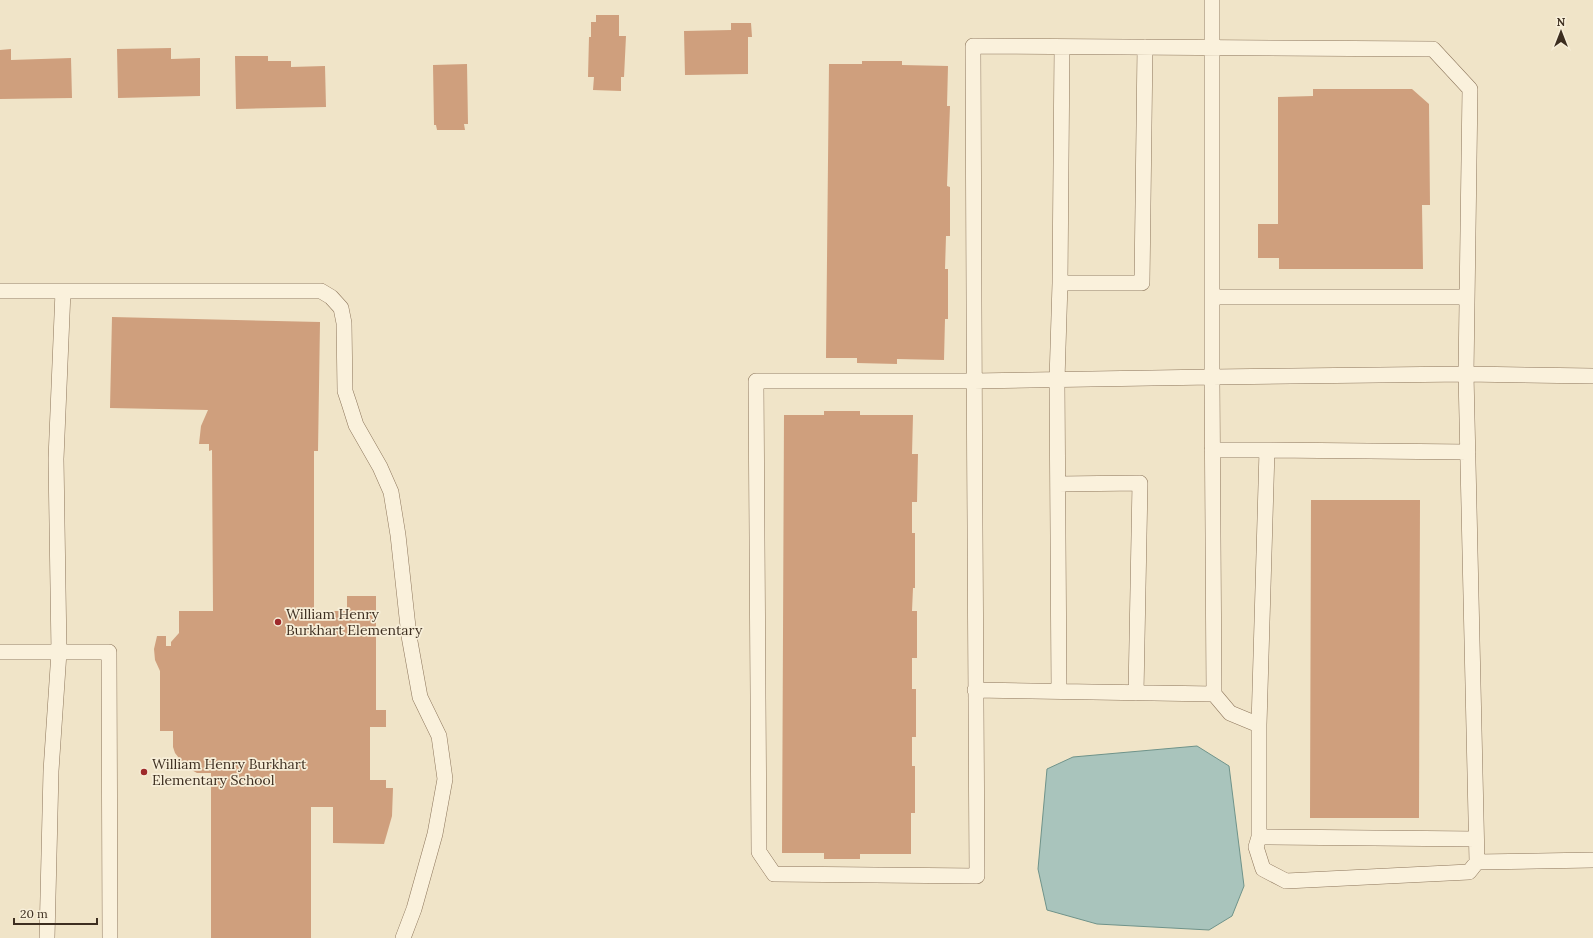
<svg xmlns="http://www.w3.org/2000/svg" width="1593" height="938" viewBox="0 0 1593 938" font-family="Lora,serif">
<rect width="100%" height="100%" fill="#f0e4c8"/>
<path fill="#a9c4bc" stroke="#6f938a" d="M1197,746L1229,766L1244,886L1232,916L1209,930L1097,924L1047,910L1038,869L1047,769L1073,757Z"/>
<path fill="#cf9f7d" d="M596,15H619V36H626L624,77H621V91L593,90L594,77H588L589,37H591V22H596Z
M731,23H751L752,37H748V74L685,75L684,31L731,30Z
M171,48V59L200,58V96L118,98L117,49Z
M11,49V60L71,58L72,98L0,99V50Z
M235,56H268V61H291V67L325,66L326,107L236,109Z
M862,61H902V65L948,66L947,106H950L947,186L950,187V236H946L945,269H948V319H945L944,360L897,359V364L857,363V358H826L829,64H862Z
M467,64L468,124H464L465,130H437L436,125H434L433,65Z
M1313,89H1412L1429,104L1430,205H1422L1423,269H1279V258H1258V224H1278V97L1313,96Z
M112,317L320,322L318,451H314V611H347V596H376V710H386V727H370V780H386V788H393L392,816L384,844L333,843V807H311V938H211V773H197L186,767L175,753L173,747V731H160V671L155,660L154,649L157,636H166V646H171V642L179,633V611H213L212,450L209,451V444H199L201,426L208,410L110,408Z
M824,411H860V415H913L912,454H918L917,502H912V533H915V588H913L912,611H917V658H912V689H916V737H912V766H915V813H911V854H860V859H824V853H782L784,415H824Z
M1311,500H1420L1419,818H1310Z"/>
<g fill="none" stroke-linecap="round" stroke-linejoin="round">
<defs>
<path id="lane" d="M1212,0V377L1466,374L1593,376
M1060,283H1142L1145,47
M0,291H63L56,459L59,652L51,771L47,938
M63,291H321L331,297L341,308L344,323L345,391L349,403L356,425L380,467L391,492L398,535L409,636L420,697L439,736L445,779L435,834L414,909L403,938
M1212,297H1467
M1212,450H1267
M1468,452L1267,450L1259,725V837L1256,847L1263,869L1286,881L1469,872L1477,862
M1058,484L1140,483L1136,693
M0,652H109L110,938
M975,690L1214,694L1212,377L974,381H756L759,852L774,874L977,876C975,599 974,323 973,46L1433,49L1470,89L1466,374L1477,862L1593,860
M1059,691L1057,380L1060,283L1062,47
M1214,694L1230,713L1259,725
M1259,837L1476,839"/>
</defs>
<use href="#lane" stroke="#8d765c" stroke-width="16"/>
<use href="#lane" stroke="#faf1dc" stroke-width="15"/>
</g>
<g fill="#9e2a2b" stroke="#f7eed8" stroke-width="1.5">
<circle cx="278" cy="622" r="4"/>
<circle cx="144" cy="772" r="4"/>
</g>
<g text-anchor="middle" stroke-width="3.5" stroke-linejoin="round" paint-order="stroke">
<g font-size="14" fill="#3d2e20" stroke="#f7eed8" text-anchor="start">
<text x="286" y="619">William Henry<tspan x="286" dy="16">Burkhart Elementary</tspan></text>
<text x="152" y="769">William Henry Burkhart<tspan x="152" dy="16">Elementary School</tspan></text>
</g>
</g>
<g transform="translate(1561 32)" stroke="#f7eed8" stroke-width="3" paint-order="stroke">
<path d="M0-3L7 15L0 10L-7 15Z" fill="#3d2e20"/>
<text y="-6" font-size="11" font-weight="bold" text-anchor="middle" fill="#3d2e20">N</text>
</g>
<path d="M14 918v6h83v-6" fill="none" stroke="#3d2e20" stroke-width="2"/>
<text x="20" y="918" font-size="12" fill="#3d2e20" stroke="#f7eed8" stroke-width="3" paint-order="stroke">20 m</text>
</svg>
